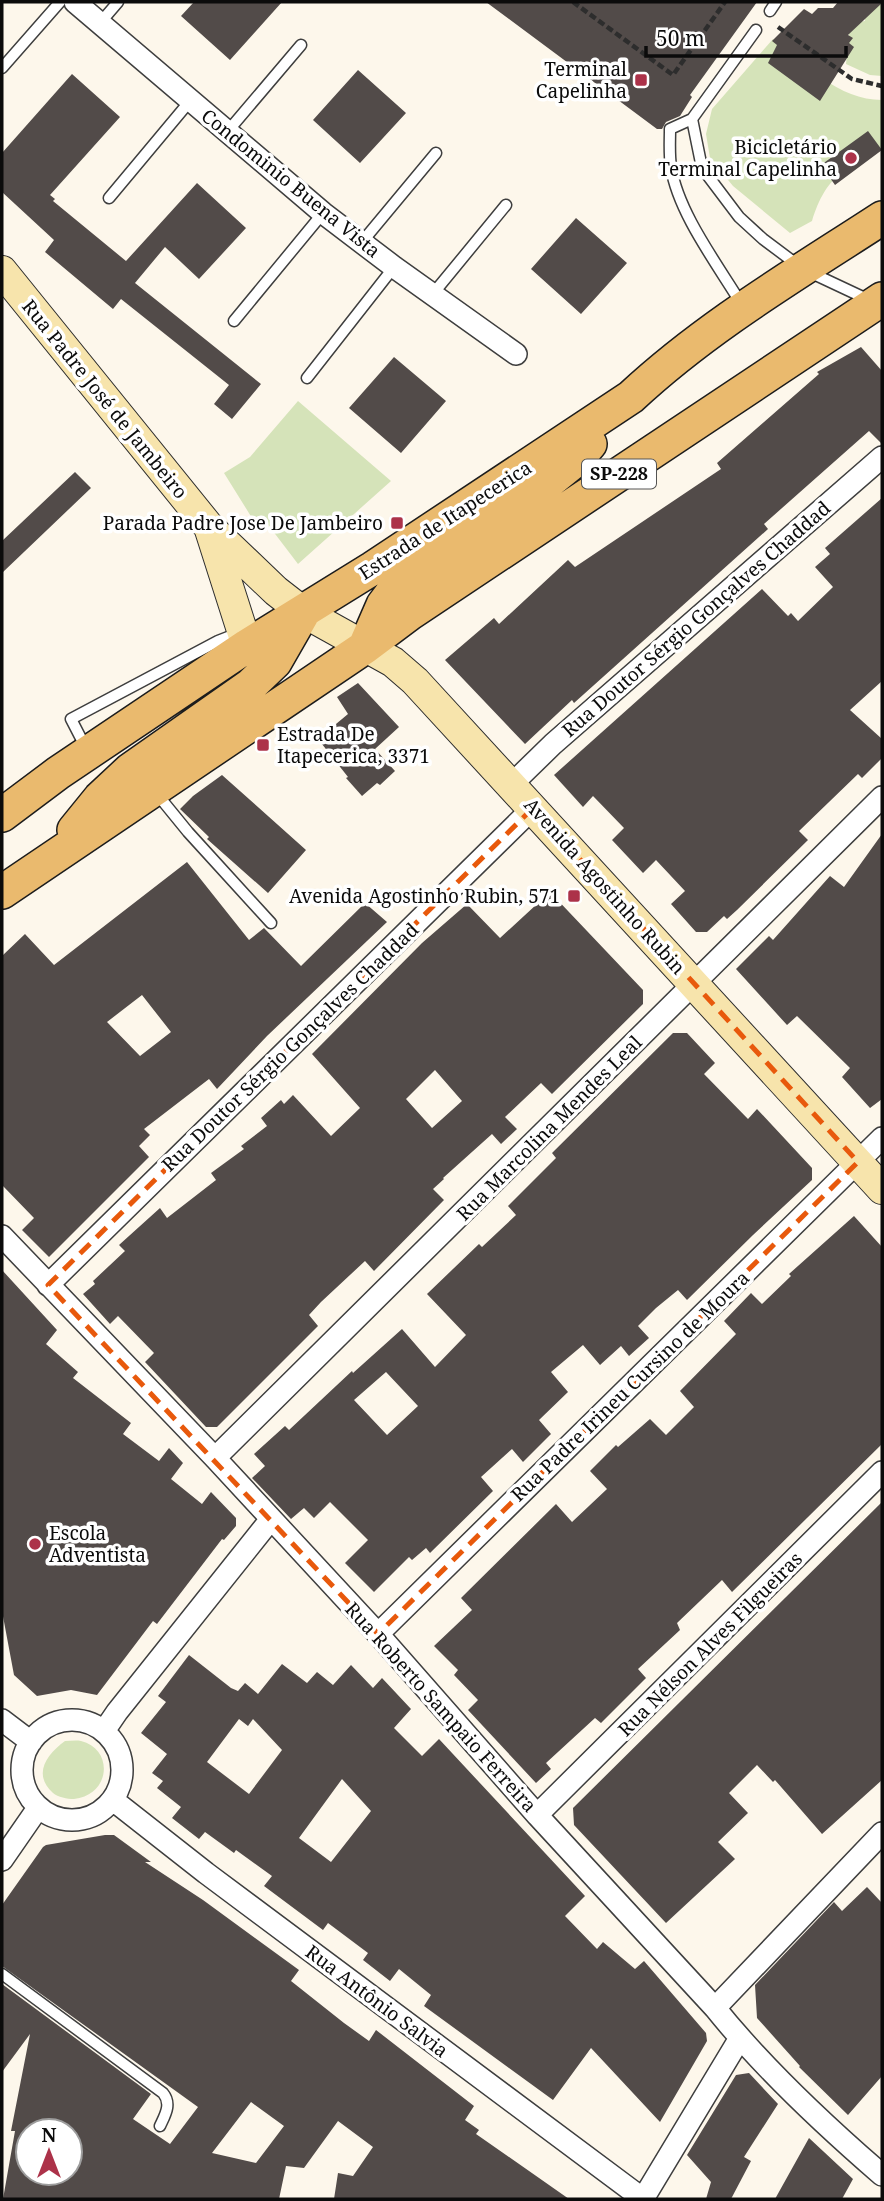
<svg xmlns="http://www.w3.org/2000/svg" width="884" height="2201" viewBox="0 0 884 2201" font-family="'Noto Serif',serif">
<rect width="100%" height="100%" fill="#fdf7eb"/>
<path fill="#d5e3b9" d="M863,2H882V76L870,75L846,64L850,23L865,21Z
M773,39C804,64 839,100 882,100V148C843,172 827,174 812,221L790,233L733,186L710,158L706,134L712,109Z
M298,401L391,481L298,564L266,522L257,526L224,473L250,457Z
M65,1741C70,1741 76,1740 81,1741C114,1749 111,1795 74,1799C67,1799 58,1797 53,1793C32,1774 47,1754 65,1741Z"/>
<path fill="#524b49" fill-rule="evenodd" d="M194,2H282L230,60L181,16Z
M486,2H757L690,95L692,97L680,116L666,122L662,129H657Z
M838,2L882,3L848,35L853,38L849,43L854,47L820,101L768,63L777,45L772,41L804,9L812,14L818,8H833Z
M358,70L406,113L360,163L313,120Z
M72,74L120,117L50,195L55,199L53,201L126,261L197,183L246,228L199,279L165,247L135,283L261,384L232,419L214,404L229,385L121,299L113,309L45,252L54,240L2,192V153Z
M868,131L882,150L835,185L821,165Z
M576,218L627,263L581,314L531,269Z
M861,347L882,371V444L869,431L764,524L768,529L574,703L572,700L525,744L445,660L494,618L499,624L568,560L575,567L721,469L717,463L819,374L817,372Z
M394,357L446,401L401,453L349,408Z
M75,472L91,488L2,573V541Z
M882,498V681L850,710L882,739V758L862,778L858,774L799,831L808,840L737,910L727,919L724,916L707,932H696L671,904L685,891L656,860L643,873L612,840L624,828L593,796L583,807L554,775L762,589L788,616L791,613L798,621L833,587L815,567L830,554L825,548Z
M358,683L399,727L375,749L395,771L380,785L377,783L362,796L346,778L348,777L318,739L348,714L337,697Z
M222,775L306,850L268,893L207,839L209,837L180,809L193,796Z
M882,834V1099L870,1108L842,1077L850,1068L797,1016L787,1025L736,969L769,936L773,940L830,876L844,887Z
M187,862L249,940L264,928L301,966L365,903L387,922L267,1036L217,1089L209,1079L144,1129L150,1135L139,1146L149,1157L49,1257L22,1230L34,1218L2,1185V956L25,934L54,965ZM142,995L171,1032L140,1056L107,1022Z
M550,892L643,990V1004L552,1094L541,1083L505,1117L517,1129L501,1144L492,1134L443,1178L444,1179L433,1189L444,1200L374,1271L365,1261L321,1302L309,1315L318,1326L217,1427H206L145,1362L154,1353L118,1316L110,1324L83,1294L95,1284L93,1281L125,1251L119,1245L160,1208L167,1218L216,1180L211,1173L244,1149L241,1146L267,1126L261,1118L281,1100L284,1104L293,1095L331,1136L360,1108L312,1054L422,943L467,904L500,938ZM435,1070L462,1101L432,1128L406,1099Z
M673,1033H687L715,1063L704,1074L748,1119L757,1109L812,1168V1180L753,1235L687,1300L678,1290L656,1308L638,1326L649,1338L629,1356L621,1346L600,1365L583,1345L551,1372L568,1392L539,1420L551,1434L523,1462L512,1449L481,1477L493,1491L430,1553L426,1548L412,1560L409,1557L374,1592L345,1563L368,1540L330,1502L314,1518L304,1508L291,1519L252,1478L265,1466L254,1454L285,1426L289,1430L352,1371L353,1373L402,1329L435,1367L466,1335L427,1294L479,1244L482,1247L516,1215L508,1206L556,1158L552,1153ZM386,1372L418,1406L387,1435L354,1400Z
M854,1216L882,1247V1444L732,1592L722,1580L677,1623L680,1630L638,1669L646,1678L601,1723L595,1718L546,1763L551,1769L536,1783L468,1710L478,1700L454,1675L458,1670L434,1646L472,1610L461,1598L556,1504L572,1522L607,1489L590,1471L616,1445L618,1447L650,1419L666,1435L694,1407L680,1391L736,1334L724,1321L751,1293L762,1304L791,1276L789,1274Z
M2,1270L57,1330L46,1344L78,1372L73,1378L131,1423L123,1434L159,1461L169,1448L183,1463L171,1479L202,1504L211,1492L236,1518V1526L224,1540L222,1539L157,1624L153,1621L97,1695L71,1690L37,1696L14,1675L2,1611Z
M882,1502V1780L822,1834L775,1780L773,1782L757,1765L729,1793L748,1813L718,1842L735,1859L666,1923L574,1825L573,1808Z
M189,1655L231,1688L238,1691L245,1683L258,1694L282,1664L307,1683L317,1672L333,1685L351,1665L373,1688L382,1678L411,1709L394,1728L422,1756L439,1739L585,1896L565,1916L597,1949L603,1942L635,1969L644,1961L706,2033L707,2041L660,2122L591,2048L553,2100L424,2006L431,1995L399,1969L390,1981L363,1960L368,1953L328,1923L323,1930L264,1886L272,1876L236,1850L234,1853L205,1832L199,1839L172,1818L181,1807L157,1788L163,1781L152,1773L167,1754L141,1733L166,1702L158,1696ZM239,1719L248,1726L253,1719L282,1750L249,1794L207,1762ZM342,1779L371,1811L331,1862L299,1838Z
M105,1835H114L151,1862H145L203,1900L299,1970L291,1981L344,2023L369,2041L376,2030L474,2106L465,2120L479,2130L476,2134L569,2199H334L338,2173L353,2176L373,2147L338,2121L304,2168L286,2166L279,2199H3L15,2131H11L30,2034L2,2072V1984L151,2094L133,2119L170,2144L198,2107L2,1966V1905L43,1847L46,1845ZM251,2102L284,2126L256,2163L212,2153ZM28,2131H70V2173H28Z
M867,1887L882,1903V2076L848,2115L799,2067L800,2066L757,2018L755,1985L834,1902L842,1911Z
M749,2073L778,2104L744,2157L751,2161L731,2199H706L711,2182L687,2155L736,2075Z
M809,2138L853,2179L842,2199H775Z"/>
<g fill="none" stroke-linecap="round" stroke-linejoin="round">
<defs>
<path id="lane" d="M770,11L776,2
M100,23L118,2
M2,68L60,2
M692,119L702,168L739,217L763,239L803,269L869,300
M228,131L301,45
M109,198L190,101
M362,242L436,153
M432,295L506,205
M742,305C718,265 678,213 671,167C669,154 670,141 670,129L692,119L756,30
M234,321L323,213
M307,378L394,267
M87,750L71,719L218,641L241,632
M157,794L188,832L271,923
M2,1974L163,2093C172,2104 165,2115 160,2126"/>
<path id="street" d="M75,2L323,213L394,267L516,354
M512,784L553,744L882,457
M2,1236L215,1458L378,1634L537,1815L715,2008C764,2069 823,2124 882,2175
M48,1285L533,808
M215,1458L882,797
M378,1634L882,1138
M22 1770a50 50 0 1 1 100 0a50 50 0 1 1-100 0Z
M2,1720L31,1742
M104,1731L117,1712L271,1519
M113,1800L206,1873L643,2199
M537,1815L882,1472
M2,1860L38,1808
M715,2008L882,1833
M643,2199L740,2038"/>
<path id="secondary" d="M2,271L209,527L276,591L303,612L393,662L415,681L882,1189
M210,530L247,646"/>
<path id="primary" d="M366,644L383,605L401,581L541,488L577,459L590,444
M2,815L58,773L247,646L373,568L631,397C706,327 796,274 882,218
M74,830L100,798L130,770L251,685L275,662L302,615
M2,892L365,647L409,614L882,299"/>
</defs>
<use href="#lane" stroke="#3e3e3e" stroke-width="13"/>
<use href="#street" stroke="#3e3e3e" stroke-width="24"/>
<use href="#secondary" stroke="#2d2d2d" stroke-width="32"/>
<use href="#primary" stroke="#1c1c1c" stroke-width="36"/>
<path stroke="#2d2d2d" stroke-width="4.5" stroke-dasharray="7 3.5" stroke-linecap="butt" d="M573,2L673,75L725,2
M778,27L852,79L882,86"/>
<use href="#lane" stroke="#fff" stroke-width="10"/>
<use href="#street" stroke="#fff" stroke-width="21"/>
<use href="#secondary" stroke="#f7e4ac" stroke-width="30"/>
<use href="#primary" stroke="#eaba6e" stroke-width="33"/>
</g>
<path fill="none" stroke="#e8590c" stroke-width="5" stroke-dasharray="14 9" stroke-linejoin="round" d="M533,808L858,1162L378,1634L48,1285Z"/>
<g fill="#ac3249" stroke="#fff" stroke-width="2.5">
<rect x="634" y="73" width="14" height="14" rx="3.5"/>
<circle cx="851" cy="158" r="7"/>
<rect x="390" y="516" width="14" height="14" rx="3.5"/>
<rect x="256" y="738" width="14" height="14" rx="3.5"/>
<rect x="567" y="889" width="14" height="14" rx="3.5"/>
<circle cx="35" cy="1544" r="7"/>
</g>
<g text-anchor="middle" stroke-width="7" stroke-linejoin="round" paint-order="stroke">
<rect fill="#fff" stroke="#545454" stroke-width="2" x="582" y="459.5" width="74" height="29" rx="5"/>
<g font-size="18" font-weight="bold" fill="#0b0b0b">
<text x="619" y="480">SP-228</text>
</g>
<g font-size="19" fill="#0b0b0b" stroke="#fff" text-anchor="end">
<text x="627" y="76">Terminal<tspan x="627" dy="22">Capelinha</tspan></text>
<text x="837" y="154">Bicicletário<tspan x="837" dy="22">Terminal Capelinha</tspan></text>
<text x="383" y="530">Parada Padre Jose De Jambeiro</text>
<text x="277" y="741" text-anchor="start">Estrada De<tspan x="277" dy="22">Itapecerica, 3371</tspan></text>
<text x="560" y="903">Avenida Agostinho Rubin, 571</text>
<text x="49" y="1540" text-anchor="start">Escola<tspan x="49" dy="22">Adventista</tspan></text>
</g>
<g font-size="19" fill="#0b0b0b" stroke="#fff">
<text transform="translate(291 183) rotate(39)" y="7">Condominio Buena Vista</text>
<text transform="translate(105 399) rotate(51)" y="7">Rua Padre José de Jambeiro</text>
<text transform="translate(445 520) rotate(-33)" y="7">Estrada de Itapecerica</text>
<text transform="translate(696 619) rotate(-41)" y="7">Rua Doutor Sérgio Gonçalves Chaddad</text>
<text transform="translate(605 886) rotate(48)" y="7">Avenida Agostinho Rubin</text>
<text transform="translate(290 1047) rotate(-44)" y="7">Rua Doutor Sérgio Gonçalves Chaddad</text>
<text transform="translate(549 1128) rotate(-45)" y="7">Rua Marcolina Mendes Leal</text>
<text transform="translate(630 1386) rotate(-44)" y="7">Rua Padre Irineu Cursino de Moura</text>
<text transform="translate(710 1644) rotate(-45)" y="7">Rua Nélson Alves Filgueiras</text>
<text transform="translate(441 1707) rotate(48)" y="7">Rua Roberto Sampaio Ferreira</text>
<text transform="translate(377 2001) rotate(37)" y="7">Rua Antônio Salvia</text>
</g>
</g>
<rect width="884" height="2201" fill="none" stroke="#0b0b0b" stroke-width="7"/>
<g transform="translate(49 2152)"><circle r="33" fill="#ffffff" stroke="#9d9d9d" stroke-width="2"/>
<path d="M0-5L12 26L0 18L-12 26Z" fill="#ac3249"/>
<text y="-10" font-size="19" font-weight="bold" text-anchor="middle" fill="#0b0b0b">N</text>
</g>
<path d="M646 46v10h200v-10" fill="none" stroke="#0b0b0b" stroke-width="3.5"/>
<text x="656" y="46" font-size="21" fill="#0b0b0b" stroke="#ffffff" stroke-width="5" paint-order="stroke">50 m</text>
</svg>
